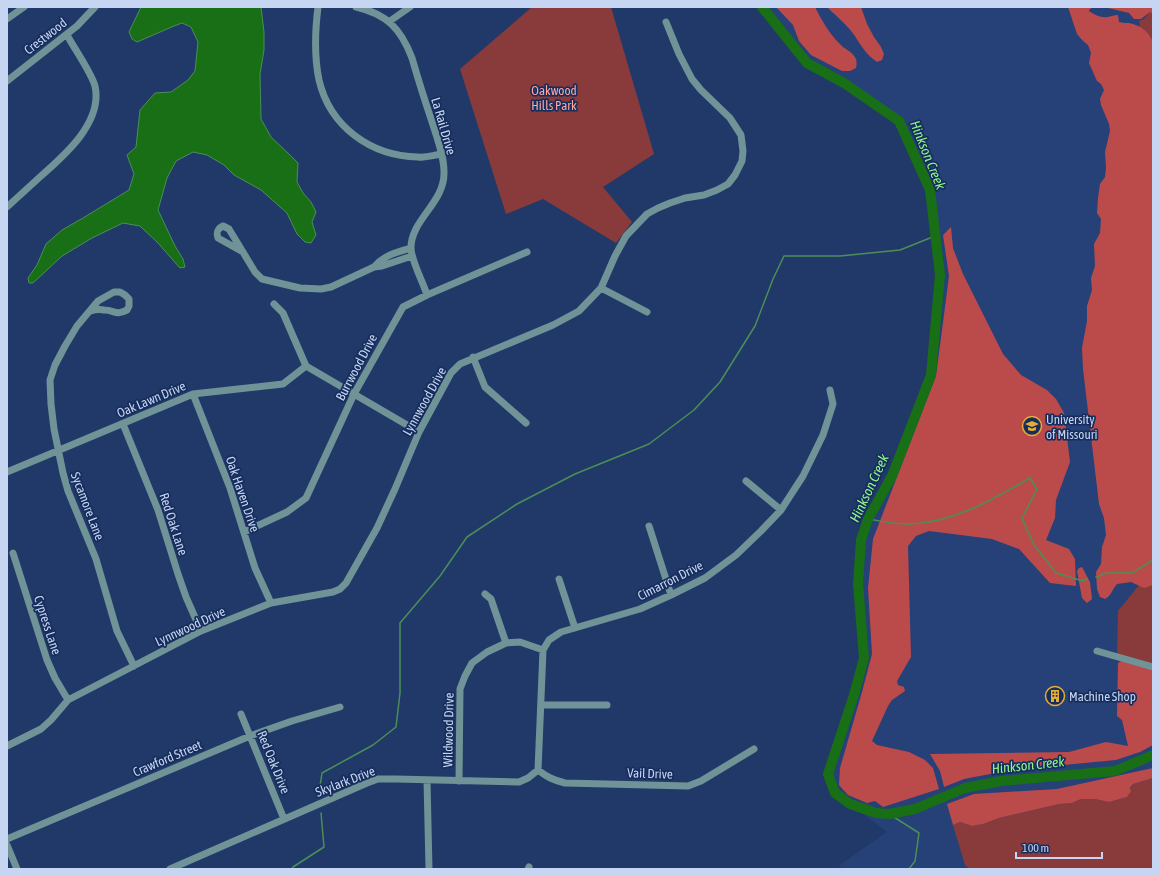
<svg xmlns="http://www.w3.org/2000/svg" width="1160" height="876" viewBox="0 0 1160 876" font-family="'Asap Condensed',sans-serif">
<rect width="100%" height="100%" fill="#213968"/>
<path fill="#264177" d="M762,7H1153V869H846L838,866L887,832L835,793L828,774L854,695L864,658L858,584L861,540L868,519L892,476L931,375L940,275L930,190L899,121L807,63Z"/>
<path fill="#893b3b" d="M532,7H611L654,154L603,187L632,222L616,243L543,199L506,214L460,69Z
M1150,12H1153V87L1134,31L1140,25L1139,21L1144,19Z
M1153,568V688H1139L1117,658L1118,611Z
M1153,778V869H969L965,865L953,825L960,822L972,826L983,824L999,818L1059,804L1072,803L1081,799H1095L1109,802L1127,797L1133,784Z"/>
<path fill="#bb4b4b" d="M776,7H815C822,21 830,35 842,46C845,49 852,52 854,56C857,59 857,63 856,68L850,71H842L811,55L799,41L793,25Z
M827,7H861L867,24L874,37L881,47L884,54L882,60L877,62C865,54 860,43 852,32C845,23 835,15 827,7Z
M1068,7H1093L1089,10V11C1095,15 1101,18 1108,17C1112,16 1114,15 1118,15L1119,22C1123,23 1126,23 1129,23C1140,25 1149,32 1153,42V285L1152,291L1153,295V585L1144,588L1131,582L1117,584C1111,591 1112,595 1105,599L1100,597L1097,589L1096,572L1101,564L1102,547L1106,535L1104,518L1099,504L1083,369L1082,348L1087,321V306L1092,290L1091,278L1095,266L1094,244L1100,233L1101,219L1097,213L1098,198L1100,184L1105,177L1106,168L1105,152L1110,131L1109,124L1101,105L1100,99L1104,90L1101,84L1097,81L1089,63L1091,53L1088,45L1083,41L1077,34Z
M1104,7H1153V14L1150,12L1141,19H1134L1129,13Z
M951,227L953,248L963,274L1003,354L1021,375L1047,390L1056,399L1064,413L1070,462L1056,500L1055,518L1046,540L1069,549L1075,559L1076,586L1050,583L1019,549L992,539L929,531L916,536L908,546L911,657L897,681L898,685L904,687L905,691L892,700L888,706L872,741L877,745L909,752L925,760L933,768L939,789L883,807L875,801L867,803L848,795L839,785L840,768L862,692L872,654L868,588L873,539L936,376L949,276L943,235Z
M1082,567L1090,582L1092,599L1087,603L1082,598L1077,571L1079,568Z
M1124,660L1153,669V745L1140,752L1116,760L1011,770L964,779L944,787L940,771L930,754L1069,752L1106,742L1128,746L1122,720L1117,716L1118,663Z
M1153,768V778L1133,784L1130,788L1131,791L1127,797L1109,802L1095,799H1081L1072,803L1059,804L999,818L983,824L972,826L960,822L953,825L947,804L974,794L1057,789Z"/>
<path fill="#186f16" stroke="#4c8e58" d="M141,7H261L264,32V50L260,74L261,119L271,137L290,155L298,163L297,182L303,193L311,202L316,212L312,222L316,235L311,243L305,242L297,234L287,213L261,190L234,175L224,165L207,155L193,152L176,161L167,178L158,210L175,246L183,259L185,267L180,268L157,242L140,226L123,223L92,238L62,256L33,283H29L28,278L37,265L46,244L62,230L83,218L129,190L134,174L127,155L136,147L140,110L155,93L171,92L188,80L195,71L198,42L191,27L182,23L174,26L137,42L132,39L129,32Z"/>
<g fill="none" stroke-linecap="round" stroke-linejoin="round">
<path stroke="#4c8e58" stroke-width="1.5" d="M868,519C881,521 898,525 911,524C955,522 993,499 1030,478L1037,489L1022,518L1034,545L1056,573L1083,581L1087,579
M1096,577L1107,573H1132L1153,560
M319,793L322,773L373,745L396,727L400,693V623L440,576L467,537L517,504L575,474L649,444L694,410L720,382L755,326L773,279L784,256H840L900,250L935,236
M889,814L919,833L915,861L909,869
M292,869L293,867L324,847L321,813"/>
<path stroke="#186f16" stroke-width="10" d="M762,7L807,63L844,83L899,121L930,190L940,275L931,375L892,476L868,519L861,540L858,584L864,658L854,695L828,774L835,793L850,804L876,813L889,814L915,809L965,788L1001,781L1115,771L1153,755"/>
<path stroke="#6f9396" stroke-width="7" d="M318,7C315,31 314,56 319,80C330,127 371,156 418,157C426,158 434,155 442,154
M356,7C387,14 401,29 412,58C418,79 425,101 432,122C437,138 444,155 444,172C445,203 410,220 411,249C412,262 423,282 427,295
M7,19L24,7
M390,21L410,7
M7,81L77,26L95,7
M7,207C18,197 30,186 41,176C65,155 103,122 95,86C91,72 74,48 67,35
M243,252L218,238C216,232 217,229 223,226L229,229L255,272L262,279L300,288L321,289L331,287L374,267L382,266L412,256
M374,267C384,255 397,252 411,248
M601,288L647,312
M274,304L283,313L306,366L419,432
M90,311C94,310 99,309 104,310C115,310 115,316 127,310L129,306V299L125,295L120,292H114L98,301L77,326L65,346L55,365L50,380L51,404L54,429L63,473L68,491L96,559L117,631L134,666
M473,357L485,387L526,423
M193,394L230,488L255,568L271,603
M123,424L158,510L178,574L186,597L201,631
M7,472L193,394L283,384L306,366
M746,481L781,510
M649,526L671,595
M244,532L287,512L306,498L354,394L403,307L427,295L527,252
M13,553L47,660L55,678L68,700
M559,579L575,628
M485,594L491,599L506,643
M1097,651L1153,667
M541,705H607
M241,714L284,819
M7,746L41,729L51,720L68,700L201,631L271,603L333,592L340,589L346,583L377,528L395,489L419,432L451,373L460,364L553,325L579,311L601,288L615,256L626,236L647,214L658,208L670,203L685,198L704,195L717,190L728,184L735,175L742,161L743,151L741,135L730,118L701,90L692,79L679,54L666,22
M538,770L543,650L549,640L561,632L640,609L671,595L705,578L736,555L761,531L781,510L803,476L823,435L833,404L830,390
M538,770C547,777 553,780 565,783L688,786L701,781L754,749
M427,780L429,869
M459,781L460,689L465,676L472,663L487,652L506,643L520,642L543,650
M7,839L250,736L292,721L340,707
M7,845L17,869
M170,869L367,783L378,779H396L519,782L528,778L538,770
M528,869L529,867"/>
</g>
<defs>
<symbol id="university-ring" viewBox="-11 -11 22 22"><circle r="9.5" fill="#172e5d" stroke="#e4ad35" stroke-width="1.5"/><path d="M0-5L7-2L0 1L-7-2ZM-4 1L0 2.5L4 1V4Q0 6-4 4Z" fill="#e4ad35"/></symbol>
<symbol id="building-ring" viewBox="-11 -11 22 22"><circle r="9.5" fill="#172e5d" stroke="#e4ad35" stroke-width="1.5"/><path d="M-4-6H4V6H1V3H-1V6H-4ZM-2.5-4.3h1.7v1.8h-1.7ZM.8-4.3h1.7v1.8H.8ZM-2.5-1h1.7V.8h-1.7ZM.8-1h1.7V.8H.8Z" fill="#e4ad35"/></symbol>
</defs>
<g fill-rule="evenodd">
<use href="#university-ring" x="1021" y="415" width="22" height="22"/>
<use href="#building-ring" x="1044" y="685" width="22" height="22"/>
</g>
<g text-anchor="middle" stroke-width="3.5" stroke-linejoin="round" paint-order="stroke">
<g font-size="13" fill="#c5d5f2" stroke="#172e5d">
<text transform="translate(45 36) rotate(-38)" y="5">Crestwood</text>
<text transform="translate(444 126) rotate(74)" y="5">La Rail Drive</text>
<text transform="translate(356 367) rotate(-62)" y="5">Burrwood Drive</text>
<text transform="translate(151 399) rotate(-23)" y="5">Oak Lawn Drive</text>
<text transform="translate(424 401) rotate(-61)" y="5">Lynnwood Drive</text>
<text transform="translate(243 494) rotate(71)" y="5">Oak Haven Drive</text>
<text transform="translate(88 506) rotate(69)" y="5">Sycamore Lane</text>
<text transform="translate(174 524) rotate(72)" y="5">Red Oak Lane</text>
<text transform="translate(670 580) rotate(-27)" y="5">Cimarron Drive</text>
<text transform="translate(48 625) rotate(72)" y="5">Cypress Lane</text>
<text transform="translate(190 626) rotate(-25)" y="5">Lynnwood Drive</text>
<text transform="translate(448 730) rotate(-89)" y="5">Wildwood Drive</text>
<text transform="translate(167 758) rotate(-23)" y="5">Crawford Street</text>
<text transform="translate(274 762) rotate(68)" y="5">Red Oak Drive</text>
<text transform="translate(650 773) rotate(2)" y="5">Vail Drive</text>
<text transform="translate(345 781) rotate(-21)" y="5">Skylark Drive</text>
</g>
<g font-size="13" fill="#fea5a1" stroke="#172e5d">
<text x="554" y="95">Oakwood<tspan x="554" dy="15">Hills Park</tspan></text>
</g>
<g font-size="13" fill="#c5d5f2" stroke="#172e5d" text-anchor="start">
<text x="1046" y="424">University<tspan x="1046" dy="15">of Missouri</tspan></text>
<text x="1069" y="701">Machine Shop</text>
</g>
<g font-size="14" font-style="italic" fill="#90f789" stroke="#172e5d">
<text transform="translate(928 155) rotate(68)" y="5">Hinkson Creek</text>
<text transform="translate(869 488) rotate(-65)" y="5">Hinkson Creek</text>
<text transform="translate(1028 765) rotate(-6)" y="5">Hinkson Creek</text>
</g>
</g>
<rect width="1160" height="876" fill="none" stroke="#c5d5f2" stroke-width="16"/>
<path d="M1016 852v6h86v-6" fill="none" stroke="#c5d5f2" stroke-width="2"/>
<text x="1022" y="852" font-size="12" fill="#c5d5f2" stroke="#172e5d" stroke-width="3" paint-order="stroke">100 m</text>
</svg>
